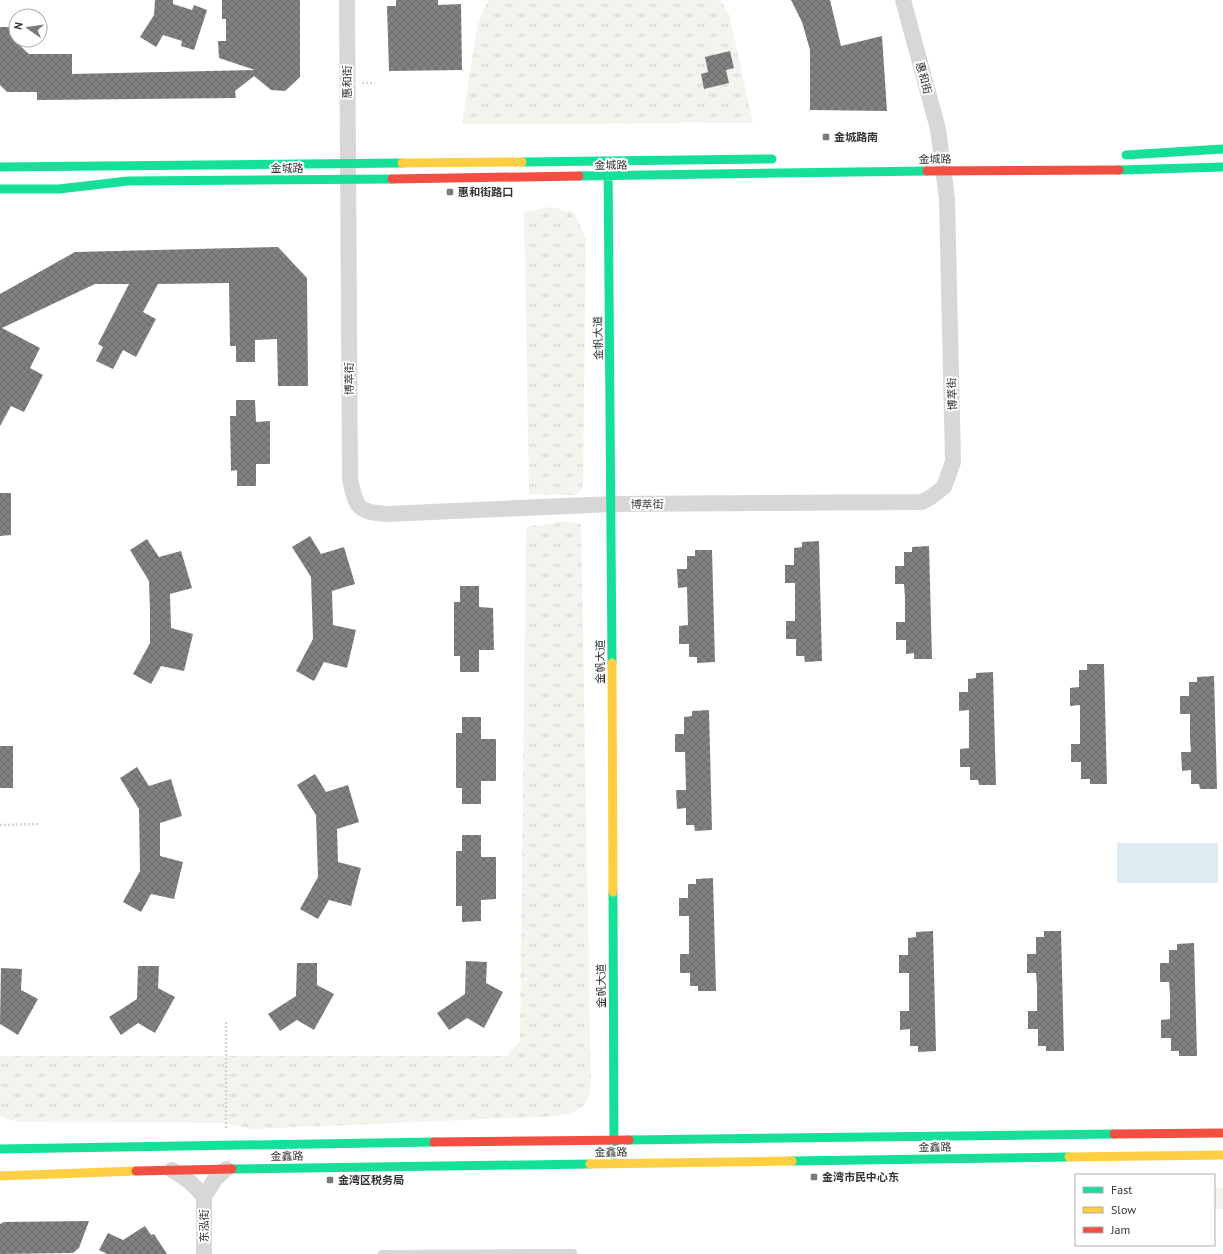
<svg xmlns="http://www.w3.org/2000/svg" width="1223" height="1254" viewBox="0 0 1223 1254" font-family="'PT Sans','Noto Sans SC',sans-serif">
<defs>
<pattern id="park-tufts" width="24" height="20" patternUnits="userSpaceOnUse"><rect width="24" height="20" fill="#f1f5ed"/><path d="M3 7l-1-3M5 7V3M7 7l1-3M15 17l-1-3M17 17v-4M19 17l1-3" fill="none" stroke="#cfd2cc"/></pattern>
<pattern id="building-cross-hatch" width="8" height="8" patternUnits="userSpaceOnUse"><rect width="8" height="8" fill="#818181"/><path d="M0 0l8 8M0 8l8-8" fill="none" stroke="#6a6a6a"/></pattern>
</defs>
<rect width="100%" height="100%" fill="#fff"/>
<path fill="#f1f5ed" d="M1223,1188V1209H1214V1189Z"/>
<path fill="url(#park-tufts)" d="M488,0H720L729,14L753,123L462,124L478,22Z
M551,207L574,213L586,238L583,486L577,495L529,494L524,212Z
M564,521L581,524L591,1085C589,1107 579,1111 559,1116L252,1129L224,1123L19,1122L0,1117V1056H507L520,1041L526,527Z"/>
<path fill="#ddebf3" d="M1117,843H1218V883H1117Z"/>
<path fill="url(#building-cross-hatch)" d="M155,0H173V4L192,10L194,5L207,10L194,50L181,46L182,41L163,35L156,47L140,37L154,15Z
M222,0H300V77L285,91L271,90L254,76L235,91L236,98L37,100V92H7L0,85V27H16L15,41L29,54H72V74L255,70L219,58L218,41H226V19H222Z
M396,0H438V5L461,4L462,70L389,71L387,6H396Z
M791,0H830L841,46L882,36L887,111L810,110V50L802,22Z
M730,51L734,68L726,70L729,83L704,89L701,74L708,72L705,57Z
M278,247L307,278L308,386H278L277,339L255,340V362H236V346H230L229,283L158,284L143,312L156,319L136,357L123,350L113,369L96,361L103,347L98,344L129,284H95L2,328L40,348L30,368L43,375L24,412L11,406L0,426V294L75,252Z
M236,400H255L256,422L270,421V464H256V486H237V470L231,471L230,416H236Z
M0,493H11V535L0,536Z
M310,536L321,554L344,547L355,584L332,591L333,625L356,630L347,668L324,662L314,681L296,671L313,639L311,577L292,547Z
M147,539L159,557L181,551L192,588L170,594L171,628L193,634L184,671L161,666L151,684L133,674L150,643V612L149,581L130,550Z
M819,541L822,661L805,662L804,656H796V639H786V621H795V583H785V565H794V548L802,547V542Z
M929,546L932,659H914V653L906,654V640H896V622H905V597L904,584H895V566H904V552H912V547Z
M695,550H712L715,662L697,663V657H689V644H679V626L688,625L687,587L678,588L677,569H687V556H695Z
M460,586H479V607L493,608L494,650H479V672H460V656H454V602H460Z
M1087,664H1104L1107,784H1090V779H1081V762H1071V744H1080V705L1070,706V688L1079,687V670H1087Z
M993,672L996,785H979L978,780H970V767H960V749L969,748V710L959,711V692H968V679L976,678V673Z
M1214,676L1217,789H1200L1199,784H1191V770L1182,771L1181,752H1191L1190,739V714H1180V696H1189V682H1197V677Z
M709,710L712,830L695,831L694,825H686V808L677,809L676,790H686L685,752H675V734H684V717L692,716V711Z
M462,717H481V739H496V781H481V804H462V788H456V733H462Z
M0,746H13V788H0Z
M137,767L149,786L171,779L182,816L160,823V856L183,862L174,899L151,894L141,912L123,902L140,871L139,809L120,778Z
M315,774L326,792L348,785L359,822L337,829L338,862L361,868L351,906L329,900L318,919L300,909L318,877L316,815L297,785Z
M462,835H481V857H496V899L481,900V921L462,922V906H456V851H462Z
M713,878L716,991H698V986H690V973H680V954H689V916H679V898H688V884H696V879Z
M933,931L936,1051L918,1052V1046H910V1029L900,1030V1011H909V973H899V955H908V938L916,937V932Z
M1044,931H1061L1064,1051H1046V1046H1038V1029H1028V1011H1037V986L1036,973H1027V954H1036V937H1044Z
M1194,943L1197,1056H1179V1051H1171V1038H1161V1020L1170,1019V995L1169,982H1160V963H1169V950H1177V944Z
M466,961L487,962L486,983L503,992L484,1028L467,1018L449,1030L437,1013L465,994Z
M297,963H317V985L334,994L314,1030L297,1020L280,1031L268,1014L296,996Z
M138,966H159L158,988L175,997L155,1033L138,1023L121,1035L109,1017L137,999Z
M1,968L22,969L21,990L38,999L18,1035L0,1024Z
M89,1221L79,1248L73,1253L0,1254V1224L4,1222Z
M145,1226L151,1235L154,1234L167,1254H107L99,1250L108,1233L123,1240Z"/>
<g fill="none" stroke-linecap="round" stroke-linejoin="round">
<path stroke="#d6d6d6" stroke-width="2.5" stroke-dasharray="2 2" stroke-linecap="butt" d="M362,83H375
M0,825L38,824
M226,1022V1129"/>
<path stroke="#d7d7d7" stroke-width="8" d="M382,1254L573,1253V1254"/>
<path stroke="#d7d7d7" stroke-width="16" d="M347,0L350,479C356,508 358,512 387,514L612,504L922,502L931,497L944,487L953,462L947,199L938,129L903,0
M172,1170C185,1177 195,1185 204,1197
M204,1254V1197L215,1179L226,1169"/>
<path stroke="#16e098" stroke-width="9" d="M1126,155L1223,149
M522,162L772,159
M608,162L612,663
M0,167L402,163
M1119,170L1223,167
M579,176L927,171
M0,189H59L128,181L392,179
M613,892L614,1155
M629,1140L1114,1134
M0,1149L434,1142
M792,1161L1069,1157
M232,1169L590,1164"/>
<path stroke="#ffcf43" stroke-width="9" d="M402,163L522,162
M612,663L613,892
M1069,1157L1223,1155
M590,1164L792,1161
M0,1176L136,1171"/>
<path stroke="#f24e42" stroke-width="9" d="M927,171L1119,170
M392,179L579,176
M1114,1134L1223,1133
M434,1142L629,1140
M136,1171L232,1169"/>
</g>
<g fill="#7a7a7a" stroke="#fff" stroke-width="1.5">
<rect x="822" y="133" width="8" height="8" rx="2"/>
<rect x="446" y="188" width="8" height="8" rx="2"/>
<rect x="810" y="1173" width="8" height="8" rx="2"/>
<rect x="326" y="1176" width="8" height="8" rx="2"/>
</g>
<g text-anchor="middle" stroke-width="4" stroke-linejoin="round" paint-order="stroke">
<g font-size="11" fill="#333" stroke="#fff">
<text transform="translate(924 78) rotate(75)" y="4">惠和街</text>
<text transform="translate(347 82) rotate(-90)" y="4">惠和街</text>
<text transform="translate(935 159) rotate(-1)" y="4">金城路</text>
<text transform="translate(611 165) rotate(-1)" y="4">金城路</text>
<text x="287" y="172">金城路</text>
<text transform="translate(598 338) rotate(-91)" y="4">金帆大道</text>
<text transform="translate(349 379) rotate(-90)" y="4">博萃街</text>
<text transform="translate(952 394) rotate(-92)" y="4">博萃街</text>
<text x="647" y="508">博萃街</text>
<text transform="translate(600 662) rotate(-90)" y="4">金帆大道</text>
<text transform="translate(601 986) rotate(-90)" y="4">金帆大道</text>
<text transform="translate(935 1147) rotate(-1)" y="4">金鑫路</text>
<text transform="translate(611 1152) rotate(-1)" y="4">金鑫路</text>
<text transform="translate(287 1156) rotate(-1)" y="4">金鑫路</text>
<text transform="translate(204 1226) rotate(-90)" y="4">东泓街</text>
</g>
<g font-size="11" font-weight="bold" fill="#333" stroke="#fff" text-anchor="start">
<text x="834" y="141">金城路南</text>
<text x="458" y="196">惠和街路口</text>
<text x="822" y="1181">金湾市民中心东</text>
<text x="338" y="1184">金湾区税务局</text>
</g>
</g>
<rect x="1075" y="1174" width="140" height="72" fill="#ffffff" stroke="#adadad"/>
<rect x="1083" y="1187" width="20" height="6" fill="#16e098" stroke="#adadad"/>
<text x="1111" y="1194" font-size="12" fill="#333333">Fast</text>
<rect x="1083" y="1207" width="20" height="6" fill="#ffcf43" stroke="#adadad"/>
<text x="1111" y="1214" font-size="12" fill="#333333">Slow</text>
<rect x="1083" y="1227" width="20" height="6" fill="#f24e42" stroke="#adadad"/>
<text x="1111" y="1234" font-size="12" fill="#333333">Jam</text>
<g transform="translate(28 28) rotate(283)"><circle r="19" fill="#ffffff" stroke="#adadad"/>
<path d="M0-3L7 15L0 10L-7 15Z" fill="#7a7a7a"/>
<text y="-6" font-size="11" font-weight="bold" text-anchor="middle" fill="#333333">N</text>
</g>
</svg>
